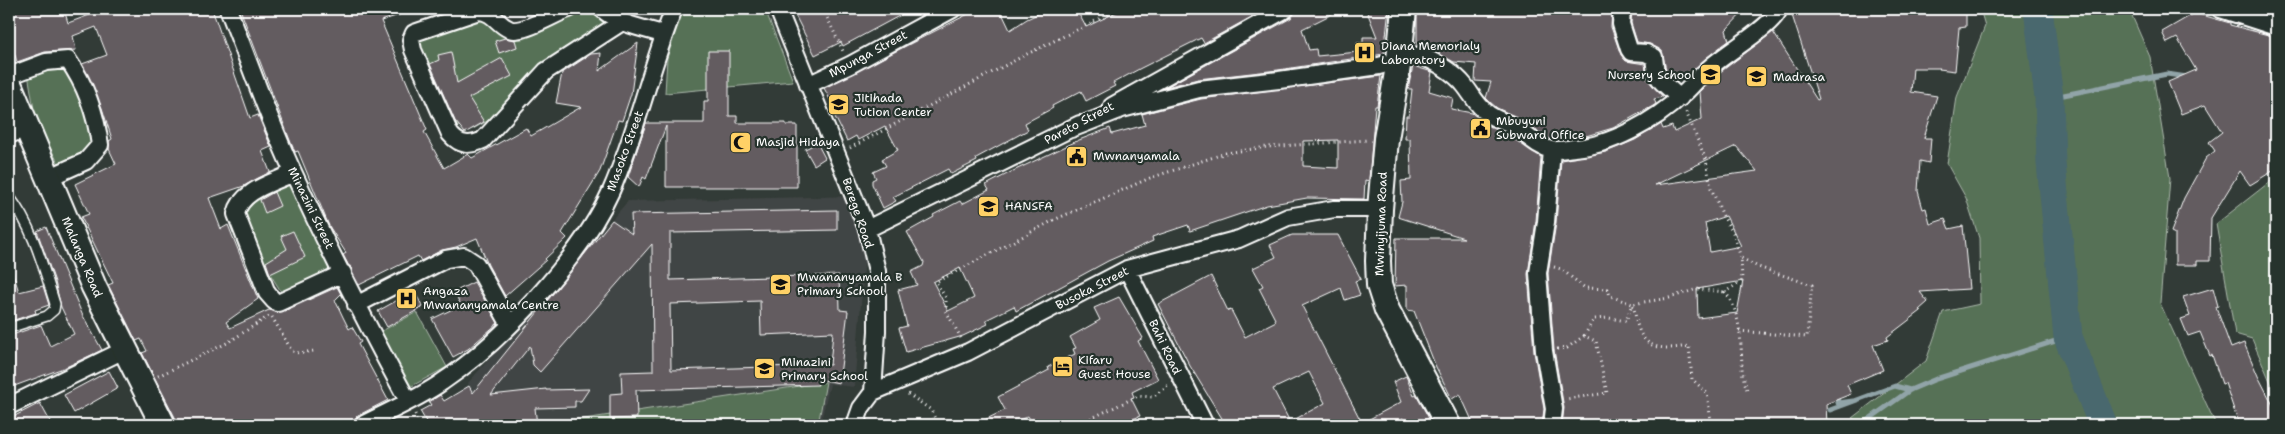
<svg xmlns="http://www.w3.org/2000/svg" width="2285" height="434" viewBox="0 0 2285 434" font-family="'Shantell Sans',sans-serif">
<rect width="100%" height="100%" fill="#323b37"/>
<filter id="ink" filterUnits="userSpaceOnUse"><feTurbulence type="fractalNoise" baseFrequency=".02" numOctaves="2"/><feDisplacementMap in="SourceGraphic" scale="10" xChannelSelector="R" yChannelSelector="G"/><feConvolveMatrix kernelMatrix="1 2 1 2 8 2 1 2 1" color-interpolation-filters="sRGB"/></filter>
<g filter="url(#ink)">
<path fill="#414544" d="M862,196L865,255L854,387L830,384L820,425H500L475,396L468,383L628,201Z"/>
<path fill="#577157" stroke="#abb8ab" d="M564,9H596L607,26L547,62L533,95L473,129L452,125L414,52L415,30L485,11L511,29Z
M683,9H765L793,81L665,93L667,58Z
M1980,9H2129L2150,57L2170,178L2160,303L2216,425H1861L1852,418L1926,361L1943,312L1980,304L1979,238L1966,198L1947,164L1957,97L1985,26Z
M67,63L98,141L86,157L60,166L36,121L28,74Z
M2276,177V395L2252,339L2235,334L2216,224Z
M294,180L337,270L285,298L254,248L242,203Z
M417,312L447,367L410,387L380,332Z
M826,382L818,425H545Z"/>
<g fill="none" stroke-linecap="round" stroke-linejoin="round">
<path stroke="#91a4a8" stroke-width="5" d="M9,54L14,72
M2049,98L2167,74L2187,77
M1837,393L1838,403L1853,401
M1830,410L1895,386L1910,390
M1861,425L1910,390L1936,379L2068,337"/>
<path stroke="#48676e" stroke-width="29" d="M2038,9L2049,98L2051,163L2068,337L2103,425"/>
</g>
<path fill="#645b61" stroke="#fff" fill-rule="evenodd" d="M9,9H64L68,23L95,13L94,9H212L250,118L258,115L271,147L262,151L270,172L244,186L209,198L221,229L228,225L258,299L226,322L230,328L269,310L282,312L337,287L341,294L335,300L343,317L349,329L352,327L361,342L358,344L388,400L357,416L350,425H179L142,353L147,351L141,339L136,341L108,285L113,283L81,217L89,214L75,184L116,164L109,149V141L112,139L102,108L82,64L107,55L96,27L73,36L76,50L45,52L17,62L11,42L9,43Z
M240,9H411V11L381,21L427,130L424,132L444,168L468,154L472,158L526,128L531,136L581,107L556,103L562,73L591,54L601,53L599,71L638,43L631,94L622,121L618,120L600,171L562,233L567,238L545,259L546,260L505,296L488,265L477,238L456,247L442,250L421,261L418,256L359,285L343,255L346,253L329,226L298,151L295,152L291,143Z
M792,9H912L843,46L841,42L815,55Z
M978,9H1000L1010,30L1027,19L1048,9H1076L1086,27L1123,9H1266L1204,43L1201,38L1141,68L1113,83L1115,86L1086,101L1081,91L1052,106L1053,108L1025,123L1028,130L976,158L977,161L951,174L948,169L893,197L896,201L883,208L872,184V180L876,178L873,172L886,166L882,159L898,150L885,126L858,140L856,136L847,141L835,117L838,115L824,88Z
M1296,9H1342L1302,29L1309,50L1316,49L1317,56L1358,52L1357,43H1363V37H1377L1366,9H1389L1384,54L1278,70L1198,79L1166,87L1291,18Z
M1417,9H1612L1611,27L1621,55L1626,61L1645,64L1648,80L1663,97L1654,99L1656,104L1653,106L1613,128L1586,136L1559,140L1549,139L1518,118L1497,108L1490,102L1486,98L1491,82L1475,81L1476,64L1454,62L1434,51L1417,46Z
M1632,9H1746L1726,30L1729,41L1706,58L1685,79L1676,81L1666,70L1662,51L1650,44L1637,42L1631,23Z
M1790,9H1966V27L1959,28L1955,71L1939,69L1940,68H1913L1911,92L1937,96L1924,138H1931L1929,163L1920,161L1918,191L1923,209L1926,208L1930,224L1945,219L1949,229L1963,226L1969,289L1920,292L1928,302L1919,310L1921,311L1887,337L1888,340L1873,345L1883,370L1847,385L1851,394L1826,404L1827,425H1562L1564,408L1554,350L1548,273L1556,223L1561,160L1606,152L1635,140L1661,124L1663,129L1672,126L1674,132L1702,119L1700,91L1719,73L1773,32L1817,100L1819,99ZM1736,146L1757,171L1655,185ZM1726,216L1741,246L1710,252L1705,223ZM1743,281L1737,313L1698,318L1697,289Z
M2195,13L2230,23V25L2276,37V169L2250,185L2240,171L2211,218L2210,261H2197V265H2175V234L2171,232L2184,198L2206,158L2215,151L2209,142L2222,132L2205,105L2181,114L2168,82L2196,70L2177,38L2167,43L2162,32Z
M505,38L515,40L517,47L499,53L495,41Z
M708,51H729V116H737V123H786V125H797V187H666V126L646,179L643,177L639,187L628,177L646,123H704V101H708Z
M451,52L457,83L502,58L512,76L469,98L484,122L465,133L455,121L430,64L439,60L438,55Z
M1413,66L1432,72L1429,91L1453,98L1451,109L1472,113L1486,125L1508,135L1541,157L1536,221L1528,274L1534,352L1544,409L1542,425H1474L1460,394L1452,399L1436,367L1414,311L1407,310V285L1395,286L1396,238H1464L1398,217L1402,202L1401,181L1411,180L1410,139H1405L1406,116H1409L1412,89H1408Z
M1381,76L1377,106H1375L1369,181L1365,180L1364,199L1307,198L1267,205L1190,231L1188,225L1152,237L1153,241L1108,261L1016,311L1014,306L986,320L988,324L963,336L906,352L899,328L907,326L898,290L917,285L911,272L923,266L924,262L907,232L934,217L933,215L960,201L962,204L989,190L986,185L1011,172L1079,140L1110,128L1112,134L1145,125L1142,114L1201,99ZM1338,140V168L1303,166V141ZM960,268L974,298L948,311L933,282Z
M817,143L825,158L814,165L805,149Z
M274,192L280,206L265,213L260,200Z
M837,210V230L670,233V280L839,275L840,310L848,311L839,383L818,379V385L636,390L637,418L610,419V394L622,393L621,372L653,371L652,244L540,372L533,365L530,346L491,395L546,389V390L589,389L581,401H575V407L535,408L537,425H428L420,411L431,405L429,402L440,395L444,401L469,386L473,393L612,220L632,234L631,214ZM760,301L761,335L833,332L830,365L671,370L670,304Z
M46,227L82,314L102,350L66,367L9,388V336L41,325L50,346L74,334L61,307L55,282L37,231Z
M293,231L305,257L270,274L266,262L287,249L281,236Z
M1292,235H1338L1361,279L1355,281L1360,295L1345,300L1341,288L1302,306L1362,423L1401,402L1393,382L1406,376L1414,396L1416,395L1429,418L1416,425H1407L1403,418L1389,425H1226L1190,366L1158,304L1211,276L1228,311L1231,310L1245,337L1276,321L1259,288L1263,286L1253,268L1276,257L1270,245ZM1309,372L1325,403L1290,422L1273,389Z
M11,267L19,292L43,286L49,305L35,310L36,313L14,320L9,305V268Z
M474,282L498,323L468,349L453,357L432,319L461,305L454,292Z
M2213,288L2218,306L2216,307L2231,348L2244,343L2258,376L2276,411V425H2239L2225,383L2222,384L2212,355L2210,356L2200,332L2188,336L2181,319L2190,316L2183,297Z
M414,291L423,307L387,327L378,311Z
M1119,297L1143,338L1138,341L1158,379L1132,392L1134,397L1131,398L1140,416L1119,425H1033L1028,416L1010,425H974L1005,410L998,397L1049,370L1048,367L1075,354L1073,349L1076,348L1070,337L1100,320L1094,308Z
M109,371L118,388L74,413L64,395Z
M40,403L52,425H9V419Z"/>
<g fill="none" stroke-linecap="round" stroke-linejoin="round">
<defs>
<path id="lane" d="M9,196C33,227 43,266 55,304L54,310L47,316L9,328"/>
<path id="street" d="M228,9C250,64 269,121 294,174C329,251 368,327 408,401
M569,9C555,13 522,35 509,29C497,24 494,12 479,11L414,33L411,40L413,50L450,134C460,146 470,146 483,140L546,71L622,22
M602,9C618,24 642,28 663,34
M778,9L867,229L877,271V331L873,392L861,408L855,425
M1622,9L1621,24L1629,49L1631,52L1646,53L1654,57L1656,74L1662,82L1680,98
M2220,9L2276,27
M9,76L46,62L68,60C85,84 96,115 100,145L86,161L48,178
M808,85L850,65L953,9
M1112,106L1286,9
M1071,129L1122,109L1199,89L1279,80L1379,66C1392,63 1406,53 1418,56C1433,59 1455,73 1465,86C1472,95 1477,105 1486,112C1493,119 1504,121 1513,126C1526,134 1536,146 1551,150C1558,151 1567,149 1574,148C1610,146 1655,121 1681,96C1690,89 1697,79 1705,72C1721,55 1773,27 1779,9
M9,135L26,128
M293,173C273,183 241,190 236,214L267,293L274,301L278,303L343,273
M867,229L1080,124
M1127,269L1205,425
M356,305L446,259L464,256L476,264L510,325
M873,392L968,352L1127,269L1239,239L1288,217L1334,209H1380
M9,406L124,350
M362,425C389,411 418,399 442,382C502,342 581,257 611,191C637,132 650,68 674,9
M1552,425L1554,409L1544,351L1538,273L1546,222L1552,150"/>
<path id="secondary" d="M1404,9L1399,60L1386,139L1380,209L1378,261L1379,285L1387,310L1448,425
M9,84L94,287L163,425"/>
</defs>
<use href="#lane" stroke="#fff" stroke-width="12"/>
<use href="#street" stroke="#fff" stroke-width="20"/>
<use href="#secondary" stroke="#fff" stroke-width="28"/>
<path stroke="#fff" stroke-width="3" stroke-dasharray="1 4" stroke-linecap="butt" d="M823,9L843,51
M1686,112L1706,160L1711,188L1723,216L1733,233L1741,258L1742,281L1725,292C1741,312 1741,343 1742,367C1742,374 1745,383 1747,390
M850,148L1025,55L1120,9
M1554,267L1561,269L1585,288L1608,289L1610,296L1632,304L1626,321L1609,318L1594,319L1584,336
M272,317L292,351L299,353L314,351
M1739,331L1807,337L1812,285L1758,267L1741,258
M961,338L946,311V298L936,282L1056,219L1150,178L1226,153L1267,147L1368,140
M1557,349L1567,348L1584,336L1596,341L1607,393L1566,399
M158,376L227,343L269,316
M908,394L931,410L938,425
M415,414L420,425
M1077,425L1138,396L1153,397L1168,385
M1707,425L1711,422L1707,393L1692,379L1689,346C1667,349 1646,352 1638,327C1635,319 1636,312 1632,304L1669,298L1697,289L1725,292"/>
<use href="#lane" stroke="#26332d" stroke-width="9"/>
<use href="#street" stroke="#26332d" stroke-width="16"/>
<use href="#secondary" stroke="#26332d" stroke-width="24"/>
</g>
</g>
<defs>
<symbol id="hospital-square" viewBox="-11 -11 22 22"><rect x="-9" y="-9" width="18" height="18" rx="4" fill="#ffd166" stroke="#26332d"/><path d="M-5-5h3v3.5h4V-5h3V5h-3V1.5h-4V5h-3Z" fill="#111"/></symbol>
<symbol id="school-square" viewBox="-11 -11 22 22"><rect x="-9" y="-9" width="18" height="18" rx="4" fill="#ffd166" stroke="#26332d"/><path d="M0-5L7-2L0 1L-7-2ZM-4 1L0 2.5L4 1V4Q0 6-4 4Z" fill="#111"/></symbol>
<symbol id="civic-square" viewBox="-11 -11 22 22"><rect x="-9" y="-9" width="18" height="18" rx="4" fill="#ffd166" stroke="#26332d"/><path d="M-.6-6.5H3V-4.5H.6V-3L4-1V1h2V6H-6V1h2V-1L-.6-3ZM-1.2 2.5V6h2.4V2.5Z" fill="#111"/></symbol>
<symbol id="mosque-square" viewBox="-11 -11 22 22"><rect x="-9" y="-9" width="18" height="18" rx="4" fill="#ffd166" stroke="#26332d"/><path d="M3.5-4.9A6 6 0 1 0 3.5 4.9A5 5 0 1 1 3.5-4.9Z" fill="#111"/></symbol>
<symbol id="hotel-square" viewBox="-11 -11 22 22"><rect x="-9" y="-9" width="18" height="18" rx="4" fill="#ffd166" stroke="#26332d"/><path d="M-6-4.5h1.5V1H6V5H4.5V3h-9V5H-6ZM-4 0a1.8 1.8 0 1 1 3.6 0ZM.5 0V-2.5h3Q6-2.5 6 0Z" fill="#111"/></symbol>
</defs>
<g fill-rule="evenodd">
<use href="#hospital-square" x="1352" y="40" width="25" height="25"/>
<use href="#school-square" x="1698" y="62" width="25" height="25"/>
<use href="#school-square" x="1744" y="64" width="25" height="25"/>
<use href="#school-square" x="826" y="92" width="25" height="25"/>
<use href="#civic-square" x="1468" y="116" width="25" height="25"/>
<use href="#mosque-square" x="728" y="130" width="25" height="25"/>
<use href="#civic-square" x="1064" y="144" width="25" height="25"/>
<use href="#school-square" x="976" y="194" width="25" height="25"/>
<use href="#school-square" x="768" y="272" width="25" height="25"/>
<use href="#hospital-square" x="394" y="286" width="25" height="25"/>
<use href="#hotel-square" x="1050" y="354" width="25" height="25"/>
<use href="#school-square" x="752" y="356" width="25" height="25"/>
</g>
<g text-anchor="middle" stroke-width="4.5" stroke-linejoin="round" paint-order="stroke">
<g font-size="12" fill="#fff" stroke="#26332d" text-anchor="start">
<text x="1381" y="50">Diana Memorialy<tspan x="1381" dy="14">Laboratory</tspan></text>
<text x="1695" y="79" text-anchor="end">Nursery School</text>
<text x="1773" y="81">Madrasa</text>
<text x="854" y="102">Jitihada<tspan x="854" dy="14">Tution Center</tspan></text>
<text x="1496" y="125">Mbuyuni<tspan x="1496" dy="14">Subward Office</tspan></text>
<text x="756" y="146">Masjid Hidaya</text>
<text x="1093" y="160">Mwnanyamala</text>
<text x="1005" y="210">HANSFA</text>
<text x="797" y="281">Mwananyamala B<tspan x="797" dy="14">Primary School</tspan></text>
<text x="423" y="295">Angaza<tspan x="423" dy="14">Mwananyamala Centre</tspan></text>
<text x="1078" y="364">Kifaru<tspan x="1078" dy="14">Guest House</tspan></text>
<text x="781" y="366">Minazini<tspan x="781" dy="14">Primary School</tspan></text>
</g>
<g font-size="12" fill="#fff" stroke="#26332d">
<text transform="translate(868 54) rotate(-28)" y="4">Mpunga Street</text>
<text transform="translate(1079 123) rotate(-28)" y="4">Pareto Street</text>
<text transform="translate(625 151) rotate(-70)" y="4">Masoko Street</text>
<text transform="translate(311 208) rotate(64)" y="4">Minazini Street</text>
<text transform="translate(858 213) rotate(71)" y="4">Berege Road</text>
<text transform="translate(1381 224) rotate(-88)" y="4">Mwinyijuma Road</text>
<text transform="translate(82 257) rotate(67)" y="4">Malanga Road</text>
<text transform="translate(1092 288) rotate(-27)" y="4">Busoka Street</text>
<text transform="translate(1165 347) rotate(64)" y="4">Bahi Road</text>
</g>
</g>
<rect width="2285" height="434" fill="none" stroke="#26332d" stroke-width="30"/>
<rect x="15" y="15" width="2255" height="404" fill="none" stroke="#fff" stroke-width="2" filter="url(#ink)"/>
</svg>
